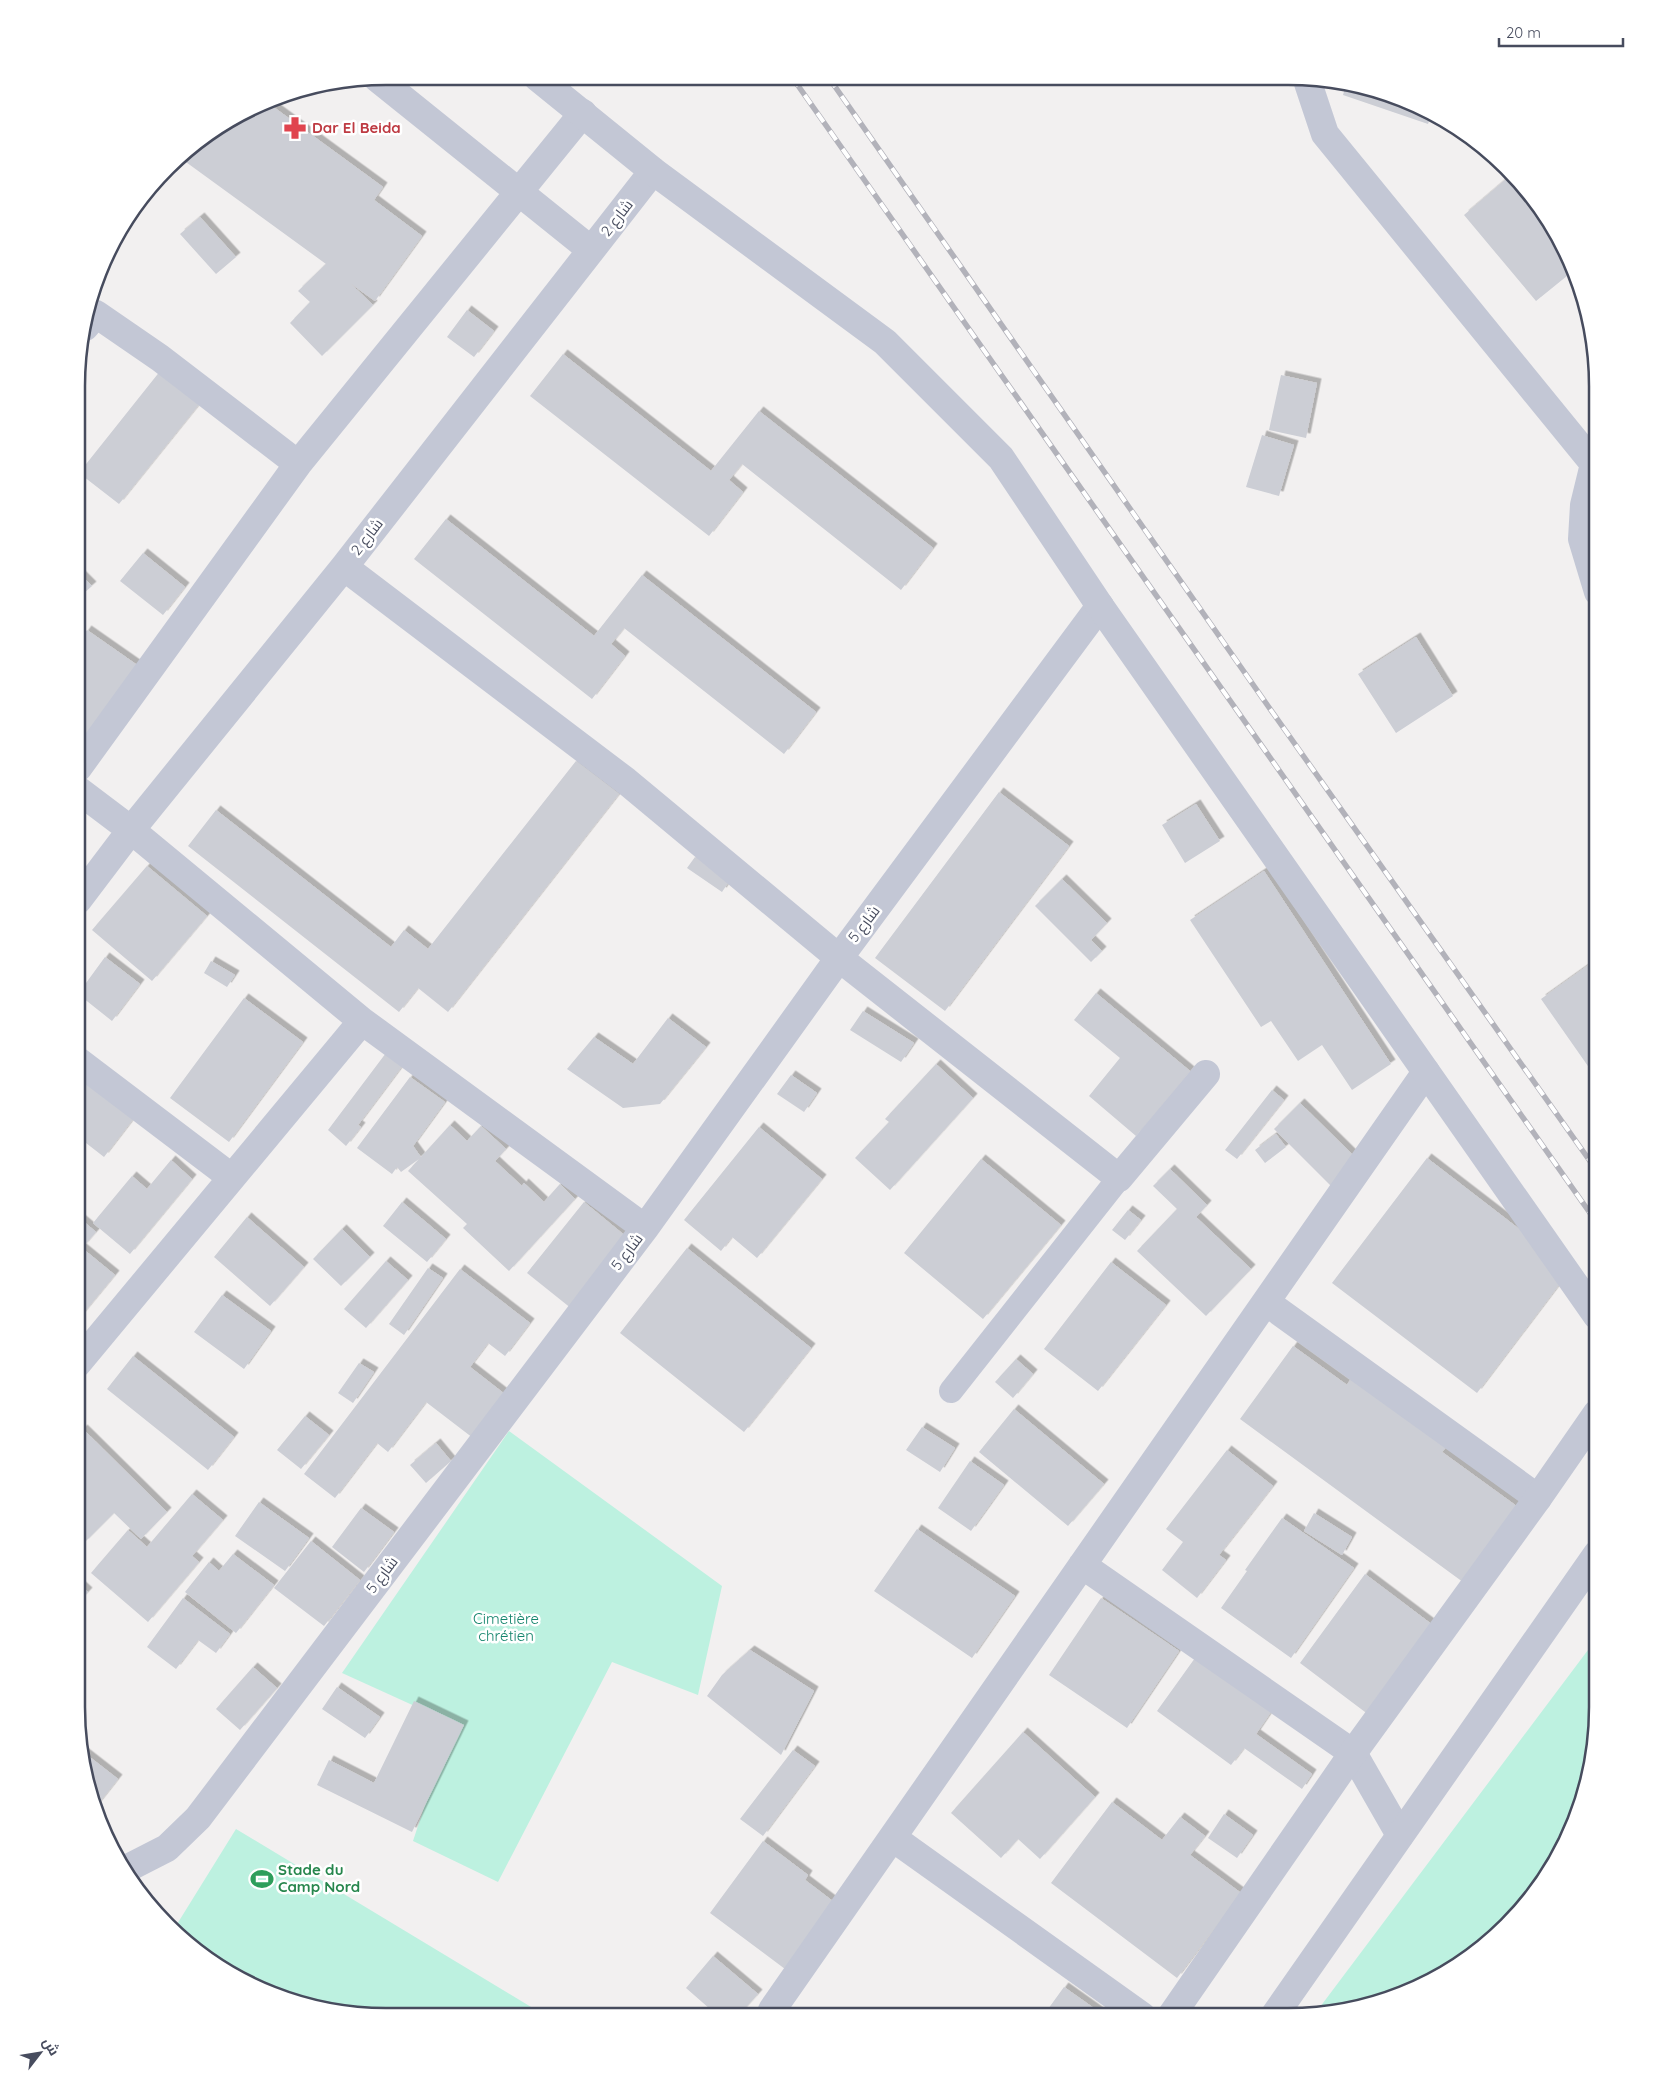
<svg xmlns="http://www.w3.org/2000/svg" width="1674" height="2093" viewBox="0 0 1674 2093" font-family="Quicksand,Cairo,sans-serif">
<defs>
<filter id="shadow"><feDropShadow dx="4.5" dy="-4.5" stdDeviation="0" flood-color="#0004"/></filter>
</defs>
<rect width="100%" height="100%" fill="#f2f0f0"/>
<path fill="#bdf1e0" d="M509,1431L722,1586L698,1695L612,1662L498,1882L413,1841L452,1723L342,1673Z
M1597,1638V1727L1581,1806L1546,1879L1493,1940L1443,1975L1369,2006L1314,2015Z
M236,1829L546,2016H365L287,2000L214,1965L174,1929Z"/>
<path fill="#ccced5" filter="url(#shadow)" d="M1346,84L1406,100L1432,113L1428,124L1343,95Z
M268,103L383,187L374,200L422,236L375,301L350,283L373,305L322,356L290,323L310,302L298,291L326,264L179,157L182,153Z
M1512,174L1521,181L1556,231L1573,271L1536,301L1464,215Z
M200,217L236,257L216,274L180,234Z
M467,310L494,331L474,357L447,337Z
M563,354L711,471L759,411L933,548L901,590L742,464L729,480L743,492L709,536L530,396Z
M161,370L201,402L119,504L79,473Z
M1281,375L1317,383L1306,438L1269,430Z
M1262,435L1294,445L1279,496L1246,487Z
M446,519L594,636L642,575L816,712L784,754L624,628L611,644L625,656L592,699L414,559Z
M143,553L185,587L163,615L120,581Z
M78,572L92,586L78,598Z
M87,630L140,667L89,743L78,736V643Z
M1416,637L1453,696L1396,733L1358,674Z
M576,761L619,794L448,1012L418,988L399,1012L188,846L216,810L391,947L404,930L428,949Z
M999,792L1069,846L945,1011L875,958Z
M1196,804L1220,841L1185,863L1162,825Z
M695,857L730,880L722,892L687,868Z
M147,866L207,916L152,981L92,930Z
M1264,871L1391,1064L1352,1090L1322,1045L1298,1061L1271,1021L1261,1027L1190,920Z
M1062,879L1107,923L1091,940L1102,951L1091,962L1035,906Z
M105,957L140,984L112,1021L78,994Z
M1597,959V1079L1541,999Z
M211,961L235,975L227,987L204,973Z
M1096,993L1190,1071L1136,1136L1089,1096L1120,1058L1074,1020Z
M244,998L303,1042L229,1142L170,1098Z
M863,1011L914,1043L901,1062L850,1030Z
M668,1018L706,1047L660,1104L623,1108L567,1069L594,1037L633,1064Z
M386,1053L403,1065L358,1125L361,1127L346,1146L328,1130Z
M936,1064L973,1098L890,1190L855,1158L889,1122L885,1119Z
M78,1074L134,1118L104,1157L77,1136Z
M791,1075L817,1093L804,1112L777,1094Z
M410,1077L445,1102L413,1146L421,1157L450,1125L467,1141L481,1126L506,1149L495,1161L522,1186L524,1183L544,1202L560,1184L575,1199L509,1271L463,1228L467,1224L408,1171L419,1159L401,1172L397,1167L392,1174L357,1148Z
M1272,1090L1284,1100L1237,1159L1225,1150Z
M1300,1103L1361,1163L1335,1190L1274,1129Z
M759,1127L822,1179L757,1258L732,1237L721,1251L684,1220Z
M1276,1134L1286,1147L1265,1163L1255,1150Z
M1427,1158L1571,1269L1477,1393L1332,1283Z
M981,1159L1061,1225L983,1319L904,1253Z
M171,1160L192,1179L130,1254L93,1223L132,1176L147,1189Z
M1170,1169L1207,1205L1196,1217L1251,1269L1206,1316L1137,1251L1177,1209L1153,1186Z
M402,1202L446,1239L427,1262L383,1226Z
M584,1202L634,1243L577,1313L527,1273Z
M1128,1210L1141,1220L1125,1240L1112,1230Z
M77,1216L96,1232L82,1248L115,1275L77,1321Z
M247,1217L304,1267L270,1306L214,1257Z
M342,1229L370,1257L341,1286L313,1259Z
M687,1248L811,1348L744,1432L620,1333Z
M386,1261L408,1280L366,1328L344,1309Z
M1111,1262L1166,1305L1098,1391L1044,1349Z
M428,1268L443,1278L404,1335L389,1324Z
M460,1269L530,1323L505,1356L488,1343L470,1367L506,1395L473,1438L426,1402L388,1452L377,1443L335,1498L304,1474Z
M222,1295L271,1331L244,1369L194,1332Z
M1293,1346L1347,1385L1352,1377L1447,1446L1442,1452L1522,1510L1467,1585L1240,1419Z
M133,1356L234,1437L208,1470L107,1389Z
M1016,1359L1033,1374L1013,1398L995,1382Z
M359,1363L374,1372L353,1403L338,1393Z
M1014,1409L1104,1484L1068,1526L979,1452Z
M305,1416L329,1435L301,1469L277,1450Z
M922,1427L955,1448L940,1472L906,1450Z
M83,1429L167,1512L141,1539L114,1513L84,1543L77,1535V1435Z
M436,1443L451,1461L426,1483L410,1465Z
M1227,1450L1273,1486L1219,1555L1226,1560L1197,1598L1162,1570L1183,1542L1166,1529Z
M970,1461L1004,1485L971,1531L938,1508Z
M192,1494L223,1520L192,1556L199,1562L148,1622L91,1573L128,1530L147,1547Z
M259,1502L309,1538L285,1571L235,1536Z
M361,1508L394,1532L364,1572L332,1547Z
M1314,1513L1352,1537L1342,1555L1304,1531Z
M1282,1518L1354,1568L1291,1658L1221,1608L1247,1571L1245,1570Z
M917,1529L1015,1596L972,1658L874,1591Z
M311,1541L360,1580L324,1626L274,1588Z
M233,1554L274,1585L236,1633L185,1592L209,1562L219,1571Z
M1365,1574L1434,1626L1369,1715L1300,1663Z
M77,1582L88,1592L76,1605V1599Z
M183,1598L230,1634L216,1653L198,1640L176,1669L147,1647Z
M1101,1598L1179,1651L1127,1728L1049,1675Z
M750,1650L814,1691L781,1755L707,1696L722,1675Z
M1195,1658L1271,1712L1256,1734L1312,1774L1302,1789L1244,1748L1231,1765L1157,1711Z
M253,1667L277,1688L240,1730L216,1709Z
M337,1687L380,1717L365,1738L322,1709Z
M414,1701L464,1725L412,1832L317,1785L329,1760L374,1783Z
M1023,1732L1095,1797L1040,1859L1018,1839L1001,1858L951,1813Z
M793,1750L815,1766L763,1836L740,1819Z
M82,1751L118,1779L95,1808L87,1788Z
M1112,1802L1162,1840L1180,1817L1205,1836L1190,1855L1241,1893L1177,1978L1051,1883Z
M1224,1814L1253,1835L1237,1858L1208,1838Z
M763,1841L808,1875L805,1880L834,1902L785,1969L710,1913Z
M713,1956L758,1994L738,2016H718L686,1988Z
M1064,1987L1105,2016H1043Z"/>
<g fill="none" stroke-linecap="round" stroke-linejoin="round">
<path stroke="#c3c7d5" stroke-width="24" d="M951,1391L1119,1178"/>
<path stroke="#c3c7d5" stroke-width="28" d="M377,78L591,250
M1308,79V83L1325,134L1594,464L1584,505L1582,539L1598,592
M85,327L96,314L160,358L298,464
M344,567L626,781L839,958L1119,1178L1206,1074
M78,768L298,464L583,113
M78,790L131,830L362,1021L645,1228
M78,900L131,830L344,567L653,171
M78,1061L231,1177
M1266,1302L1538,1498
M77,1364L362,1021
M1082,1565L1353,1753L1400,1835
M893,1838L1142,2016
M124,1870L167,1848L198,1818L645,1228L839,958L1100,606
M772,2016V2010L1426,1072"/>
<path stroke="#c3c7d5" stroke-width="28" d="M537,77L653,171L885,342L1001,458L1100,606L1597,1316
M1171,2016L1353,1753L1538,1498L1597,1413
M1274,2016L1597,1554"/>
<defs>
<path id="rail" d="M792,77L1597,1223
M829,78L1268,706L1597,1171"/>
</defs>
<use href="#rail" stroke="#b2b2ba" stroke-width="5.5"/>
<use href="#rail" stroke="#fff" stroke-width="4" stroke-dasharray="11" stroke-linecap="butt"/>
</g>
<defs>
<symbol id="pharmacy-bare" viewBox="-9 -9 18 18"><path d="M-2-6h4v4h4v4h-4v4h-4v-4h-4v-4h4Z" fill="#e0444e" stroke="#fff" stroke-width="2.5" paint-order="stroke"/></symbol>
<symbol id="stadium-bare" viewBox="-9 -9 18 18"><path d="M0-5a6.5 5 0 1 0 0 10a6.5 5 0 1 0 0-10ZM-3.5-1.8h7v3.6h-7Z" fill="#2e9e5b" stroke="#fff" stroke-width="2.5" paint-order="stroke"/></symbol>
</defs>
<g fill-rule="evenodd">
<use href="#pharmacy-bare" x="279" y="112" width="32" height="32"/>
<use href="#stadium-bare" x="246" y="1863" width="32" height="32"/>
</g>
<g text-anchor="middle" stroke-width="5" stroke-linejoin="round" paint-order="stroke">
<g font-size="15" font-weight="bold" fill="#be3a42" stroke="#fff" text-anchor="start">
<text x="312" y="133">Dar El Beida</text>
</g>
<g font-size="15" fill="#474c5e" stroke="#fff">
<text transform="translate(617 218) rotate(-52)" y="5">شارع 2</text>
<text transform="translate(367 537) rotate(-52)" y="5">شارع 2</text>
<text transform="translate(864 924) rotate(-53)" y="5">شارع 5</text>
<text transform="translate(627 1252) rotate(-53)" y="5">شارع 5</text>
<text transform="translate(382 1575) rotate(-53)" y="5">شارع 5</text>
</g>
<g font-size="15" fill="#13846c" stroke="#fff">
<text x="506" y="1624">Cimetière<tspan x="506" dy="17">chrétien</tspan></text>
</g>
<g font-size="15" font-weight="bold" fill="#27864d" stroke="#fff" text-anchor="start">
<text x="278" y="1875">Stade du<tspan x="278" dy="17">Camp Nord</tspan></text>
</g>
</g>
<path d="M0 0H1674V2093H0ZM386 85H1288A301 301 0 0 1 1589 386V1707A301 301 0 0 1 1288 2008H386A301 301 0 0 1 85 1707V386A301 301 0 0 1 386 85Z" fill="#fff" fill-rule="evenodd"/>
<path fill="none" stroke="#474c5e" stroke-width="2.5" d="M386 85H1288A301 301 0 0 1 1589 386V1707A301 301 0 0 1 1288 2008H386A301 301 0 0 1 85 1707V386A301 301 0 0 1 386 85Z"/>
<g transform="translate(40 2053) rotate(59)" stroke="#ffffff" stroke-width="4" paint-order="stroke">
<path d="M0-4L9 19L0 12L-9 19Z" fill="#474c5e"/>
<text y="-8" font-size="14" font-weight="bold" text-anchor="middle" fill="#474c5e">ش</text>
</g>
<path d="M1499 38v8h124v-8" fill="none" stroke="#474c5e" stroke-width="2.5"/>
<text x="1506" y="38" font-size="15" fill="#474c5e" stroke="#ffffff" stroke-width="4" paint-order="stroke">20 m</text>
</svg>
